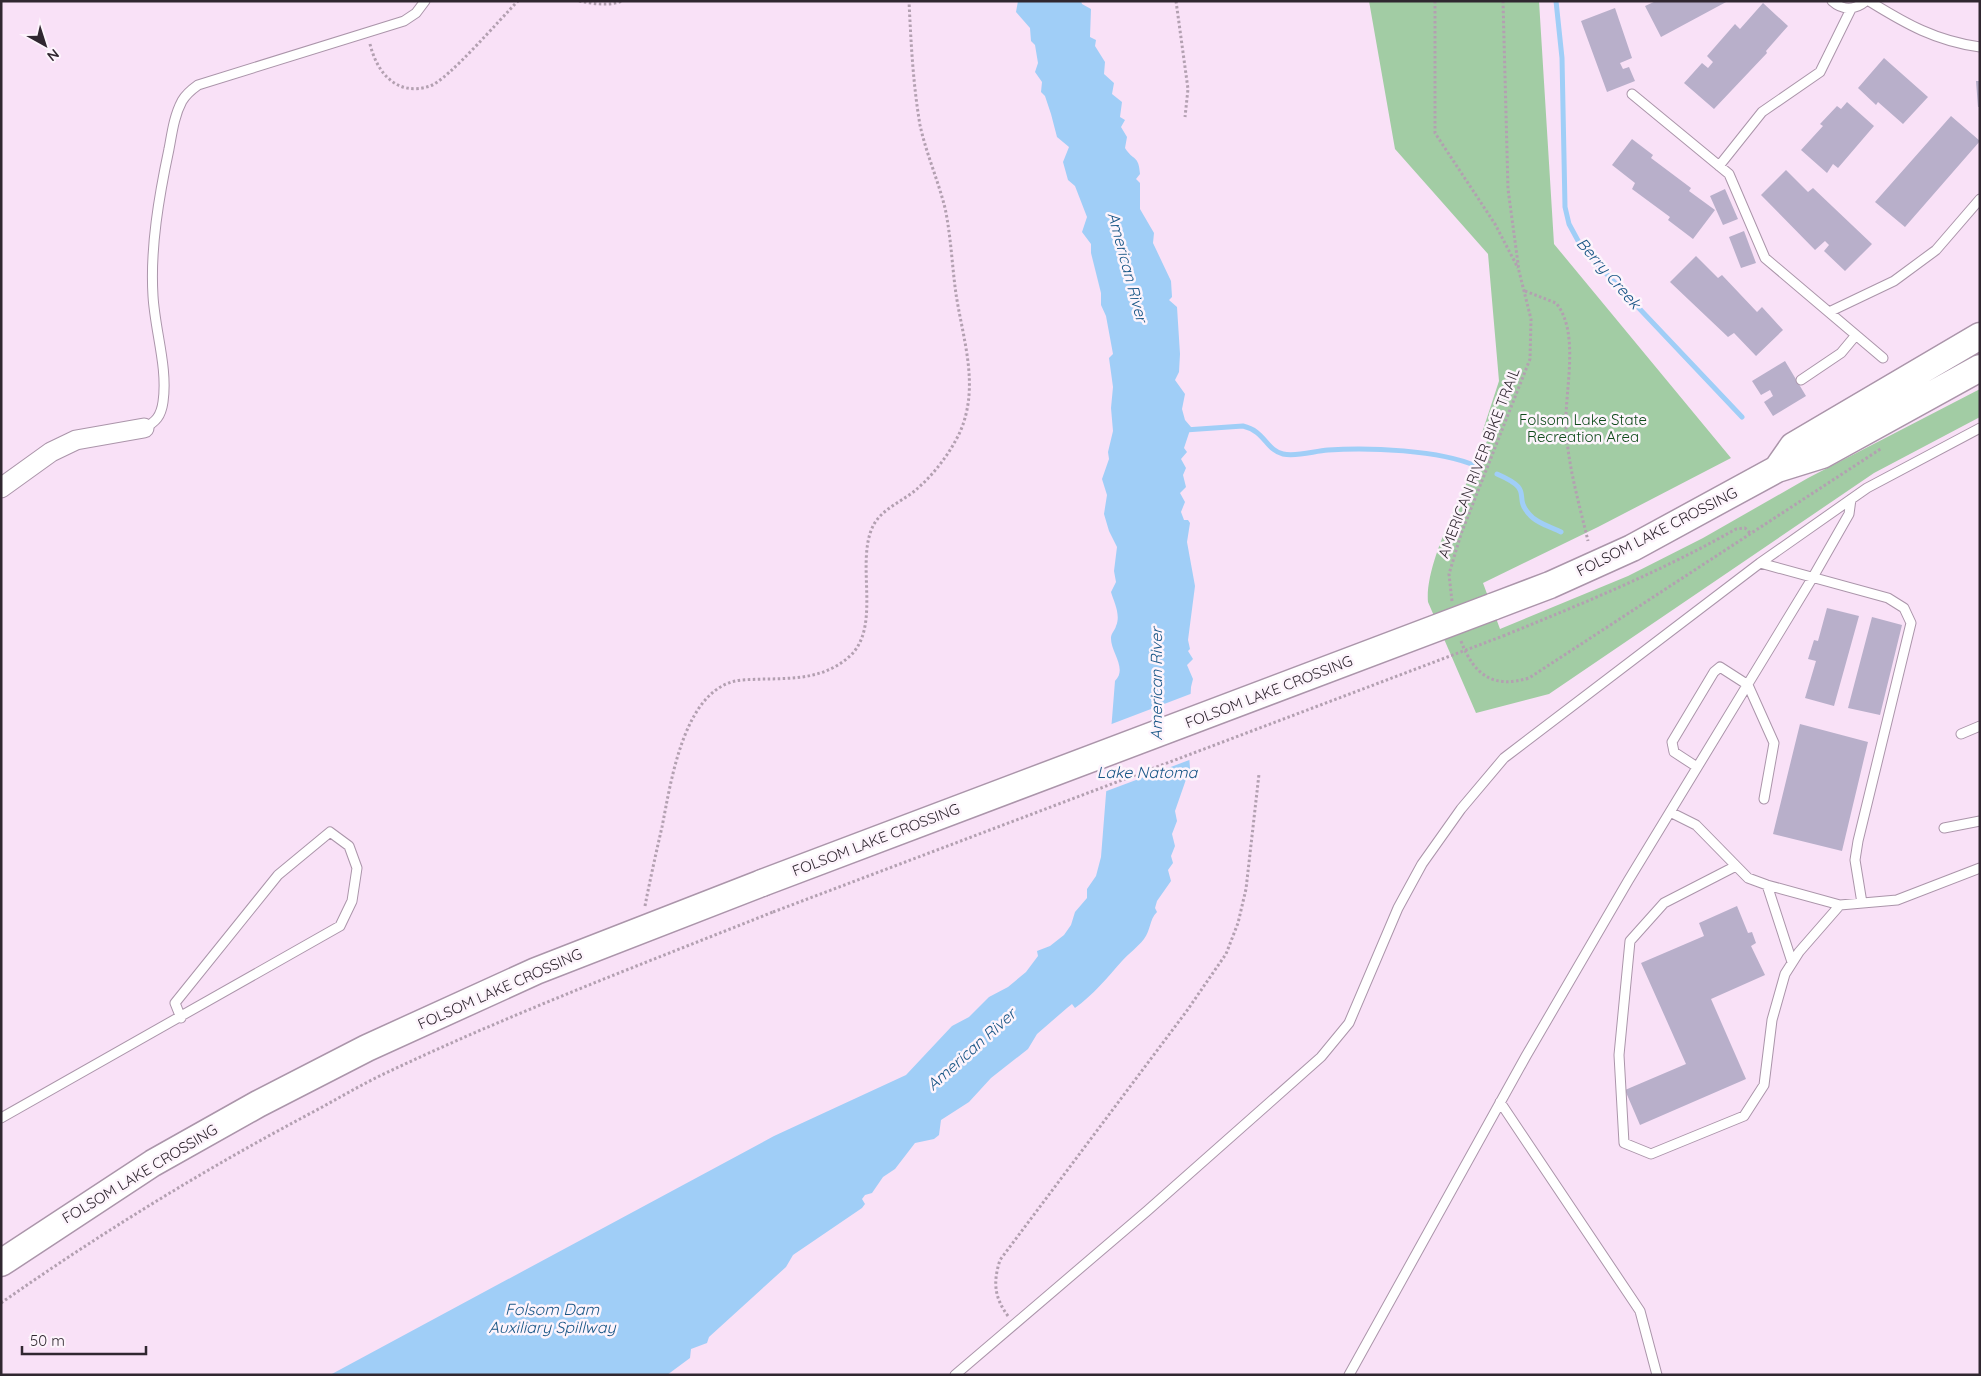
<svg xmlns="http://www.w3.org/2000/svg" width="1981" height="1376" viewBox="0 0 1981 1376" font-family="Quicksand,sans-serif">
<rect width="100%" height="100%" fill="#f9e1f7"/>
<path fill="#a2cca4" d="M1369,1H1539L1554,244L1731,458L1598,527L1483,583L1500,629L1628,576L1703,538L1808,478L1980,389V417L1874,473L1549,694L1476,713L1428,602C1424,561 1470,478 1488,439L1482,433L1499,381L1488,254L1395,149Z"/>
<path fill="#a0cef7" d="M1018,1H1081L1082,4L1091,9L1090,37L1096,40L1095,46L1105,62L1104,74L1114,83L1112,94L1122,102L1120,117L1125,120L1121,127L1127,137L1125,148C1133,161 1139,155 1140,174L1136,179L1140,183V209L1154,233L1153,243L1171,281L1172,297L1169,300L1177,307L1180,354L1179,372L1175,380L1185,394L1182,409L1185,420L1191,427L1184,448L1187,452L1181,459L1186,468L1183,475L1186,487L1180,493L1185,502L1181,512L1184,520H1188L1190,523L1187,542L1195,586L1188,640L1190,649L1188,651L1193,659L1187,665L1193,679L1191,687L1188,742L1190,768L1175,811L1177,821L1172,834L1175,846L1171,856L1173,863L1168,870L1171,881L1157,901L1155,908L1157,912C1149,920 1151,930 1144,939C1137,948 1129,953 1122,961C1107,978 1093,995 1075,1008L1072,1004L1067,1008L1037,1034L1028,1049L991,1078L969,1102L941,1120L939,1135L934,1139L915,1143L895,1169L883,1177L872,1193L865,1195L862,1199L865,1204L862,1208L793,1255L786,1267L709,1337L707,1343L691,1349L690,1358L667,1375H330L774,1136L906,1075L952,1026L969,1017L989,997L1008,987L1026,972L1038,956L1037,951L1050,946L1064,935L1071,925L1075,912L1087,898V889L1096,876L1101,857L1115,681C1128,668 1110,652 1111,637C1112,632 1115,630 1116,626C1121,615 1114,602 1111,592L1116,582L1114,571L1117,547L1109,531L1104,514L1107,495L1102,479L1109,459L1108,452L1113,431L1111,408L1113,387L1109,358L1113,354L1106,316L1101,305V293L1091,253V244L1082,232L1087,217L1075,186L1068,180L1063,162L1069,147L1057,137L1051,114L1045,96L1041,92L1042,82L1035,72L1038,63L1035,45L1031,41L1030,28L1016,12Z"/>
<path fill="#f9e1f7" d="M1193,693L1194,711L1189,729L1192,759L1104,792L1103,776L1106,732L1109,725Z"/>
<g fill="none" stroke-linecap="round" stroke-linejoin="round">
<path stroke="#a0cef7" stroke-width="5" d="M1556,1L1562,58L1565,207L1569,224L1582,248L1742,417
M1185,430L1243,426C1265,431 1266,450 1283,454C1297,457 1314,451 1328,450C1368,447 1440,450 1476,466
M1497,474C1536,491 1512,495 1529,514C1536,523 1551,527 1561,532"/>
</g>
<path fill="#b8afca" d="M1656,1H1728L1661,37L1645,6Z
M1763,3L1788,26L1766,51L1767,53L1714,109L1684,83L1702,63L1708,68L1713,62L1707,56L1735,24L1740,29Z
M1615,8L1632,58L1620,63L1623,69L1629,67L1635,81L1607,92L1581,21Z
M1884,58L1928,97L1903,124L1878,102L1876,105L1858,88Z
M1976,81H1980V107H1978Z
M1847,102L1874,126L1838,168L1833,164L1827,173L1801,150L1823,126L1820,124L1837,106L1841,109Z
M1951,116L1980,141L1905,227L1875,202Z
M1632,139L1653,155L1651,158L1691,188L1689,191L1715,210L1693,239L1668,220L1670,217L1632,189L1635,183L1612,165Z
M1786,170L1808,192L1813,188L1872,244L1845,271L1824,251L1829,245L1825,241L1815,250L1761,195Z
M1725,189L1738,219L1723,225L1710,196Z
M1744,231L1756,263L1741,268L1729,237Z
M1696,256L1718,278L1722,275L1757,312L1762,307L1783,330L1756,356L1734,333L1728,337L1670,282Z
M1785,361L1806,396L1773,416L1764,402L1773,396L1770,390L1761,395L1752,381Z
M1827,608L1859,616L1834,706L1805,698L1816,661L1808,659L1814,640L1818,641Z
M1872,617L1902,625L1880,715L1848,708Z
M1800,724L1868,742L1842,851L1773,834Z
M1737,906L1748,933L1752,932L1756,943L1751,946L1765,975L1711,999L1746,1079L1640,1125L1625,1090L1686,1064L1641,963L1704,936L1699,923Z"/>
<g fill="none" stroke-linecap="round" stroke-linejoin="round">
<defs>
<path id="lane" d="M1832,1C1843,11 1855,10 1866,1
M1869,1C1906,24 1936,41 1980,47
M1632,94L1729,174L1765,258L1883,358
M1719,166L1762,112L1820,72L1851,9
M1829,312L1894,281L1936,250L1980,199
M1801,380L1841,353L1856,335
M144,428C156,422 161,416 163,402C168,368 155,331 153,296C150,248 159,196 169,149C172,133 174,116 182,101C186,94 191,90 198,85L404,21L416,13L425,1
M1760,563L1888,598L1904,608L1911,623L1858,841L1855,860L1862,903
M1961,734L1980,726
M1697,767L1674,752L1672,742L1714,672L1720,667L1748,685L1774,743L1764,799
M1670,812L1696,825L1748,878L1767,885L1840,905L1897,900L1980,868
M1944,828L1980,821
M1736,866L1664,903L1630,941L1619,1055L1624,1143L1651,1154L1744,1116L1764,1085L1772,1020L1785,974L1799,952L1840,905
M1767,885L1792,962
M1500,1102L1640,1311L1657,1375
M1,1118L340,926L352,901L357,868L349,846L330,832L278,875L175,1003L181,1018
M955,1375L1147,1211L1321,1057L1349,1023L1398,908L1422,864L1461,809L1504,758L1760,563L1867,488L1980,428
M1349,1375L1526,1056L1628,881L1813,577L1849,514L1851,499"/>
<path id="street" d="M1,488L51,452L76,440L144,428"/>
<path id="secondary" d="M1777,469L1793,446L1980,336
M1492,607L1550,585L1632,548L1777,469L1822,455L1980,368
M1,1263L153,1163L258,1104L367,1048L536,971L762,883"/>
</defs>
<use href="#lane" stroke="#ab95aa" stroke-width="11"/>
<use href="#street" stroke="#ab95aa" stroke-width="21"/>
<use href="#secondary" stroke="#ab95aa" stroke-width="29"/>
<path stroke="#b3a0b1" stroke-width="3" stroke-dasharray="2.5 2.5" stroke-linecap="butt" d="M579,1C594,4 609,6 623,1
M1176,1L1188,89L1185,117
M1435,1V133L1495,224L1518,268
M370,44C377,73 397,97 430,86C448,80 501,18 518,1
M1525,291L1556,303C1580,332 1565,389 1566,424C1567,463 1579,503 1588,541
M1452,601L1449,574L1461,534L1530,359L1531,319L1519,271L1508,189L1503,1
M1503,636C1584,603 1660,572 1736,529L1745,528L1751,534
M1461,641C1474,675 1493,689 1529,678L1882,448
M645,906C650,880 656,853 662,827C671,782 684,685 742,680C781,677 819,684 850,656C882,626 855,563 873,526C882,508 904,501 918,488C935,473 950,453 960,432C980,386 963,340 956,294C952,266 951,236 945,208C938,180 926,153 920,125C913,84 911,43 909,1
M1,1303C101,1233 205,1169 313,1112C339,1098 364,1083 390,1071C515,1012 645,963 773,912
M1008,1316C994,1297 993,1282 1000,1260L1186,1012L1226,954L1238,923L1246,889L1259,774"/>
<use href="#lane" stroke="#fff" stroke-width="9"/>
<use href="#street" stroke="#fff" stroke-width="19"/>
<use href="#secondary" stroke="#fff" stroke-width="26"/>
<defs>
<path id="secondary-bridge" d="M762,883L1492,607"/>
</defs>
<use href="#secondary-bridge" stroke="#ab95aa" stroke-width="29" stroke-linecap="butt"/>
<path stroke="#b3a0b1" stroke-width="3" stroke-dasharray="2.5 2.5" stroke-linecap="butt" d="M773,912L1503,636"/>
<use href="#secondary-bridge" stroke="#fff" stroke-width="26"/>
</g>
<g text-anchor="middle" stroke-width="5" stroke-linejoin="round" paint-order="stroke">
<g font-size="15" fill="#0f4b1a" stroke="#fdf4fc">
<text x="1583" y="425">Folsom Lake State<tspan x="1583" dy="17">Recreation Area</tspan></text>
</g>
<g font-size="15" fill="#302730" stroke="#fdf4fc">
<text transform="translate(1479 463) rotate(-69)" y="5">AMERICAN RIVER BIKE TRAIL</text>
<text transform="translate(1657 532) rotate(-27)" y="5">FOLSOM LAKE CROSSING</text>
<text transform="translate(1269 692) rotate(-21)" y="5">FOLSOM LAKE CROSSING</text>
<text transform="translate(876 840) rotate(-21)" y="5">FOLSOM LAKE CROSSING</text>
<text transform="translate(500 989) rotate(-24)" y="5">FOLSOM LAKE CROSSING</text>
<text transform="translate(140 1174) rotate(-31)" y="5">FOLSOM LAKE CROSSING</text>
</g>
<g font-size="16" font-style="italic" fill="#185686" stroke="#fdf4fc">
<text transform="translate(1128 267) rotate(75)" y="6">American River</text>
<text transform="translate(1609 273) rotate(49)" y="6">Berry Creek</text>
<text transform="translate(1156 684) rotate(-90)" y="6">American River</text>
<text x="1147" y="778">Lake Natoma</text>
<text transform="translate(971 1049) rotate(-42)" y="6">American River</text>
<text x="552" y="1315">Folsom Dam<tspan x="552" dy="18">Auxiliary Spillway</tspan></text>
</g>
</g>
<rect width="1981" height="1376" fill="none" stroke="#302730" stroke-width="5"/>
<g transform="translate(45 45) rotate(141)" stroke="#fdf4fc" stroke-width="4" paint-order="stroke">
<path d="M0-4L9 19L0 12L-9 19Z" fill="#302730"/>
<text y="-8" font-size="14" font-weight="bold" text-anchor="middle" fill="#302730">N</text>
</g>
<path d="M22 1346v8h124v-8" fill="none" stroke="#302730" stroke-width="2.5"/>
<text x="30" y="1346" font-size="15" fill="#302730" stroke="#fdf4fc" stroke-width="4" paint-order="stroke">50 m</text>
</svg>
